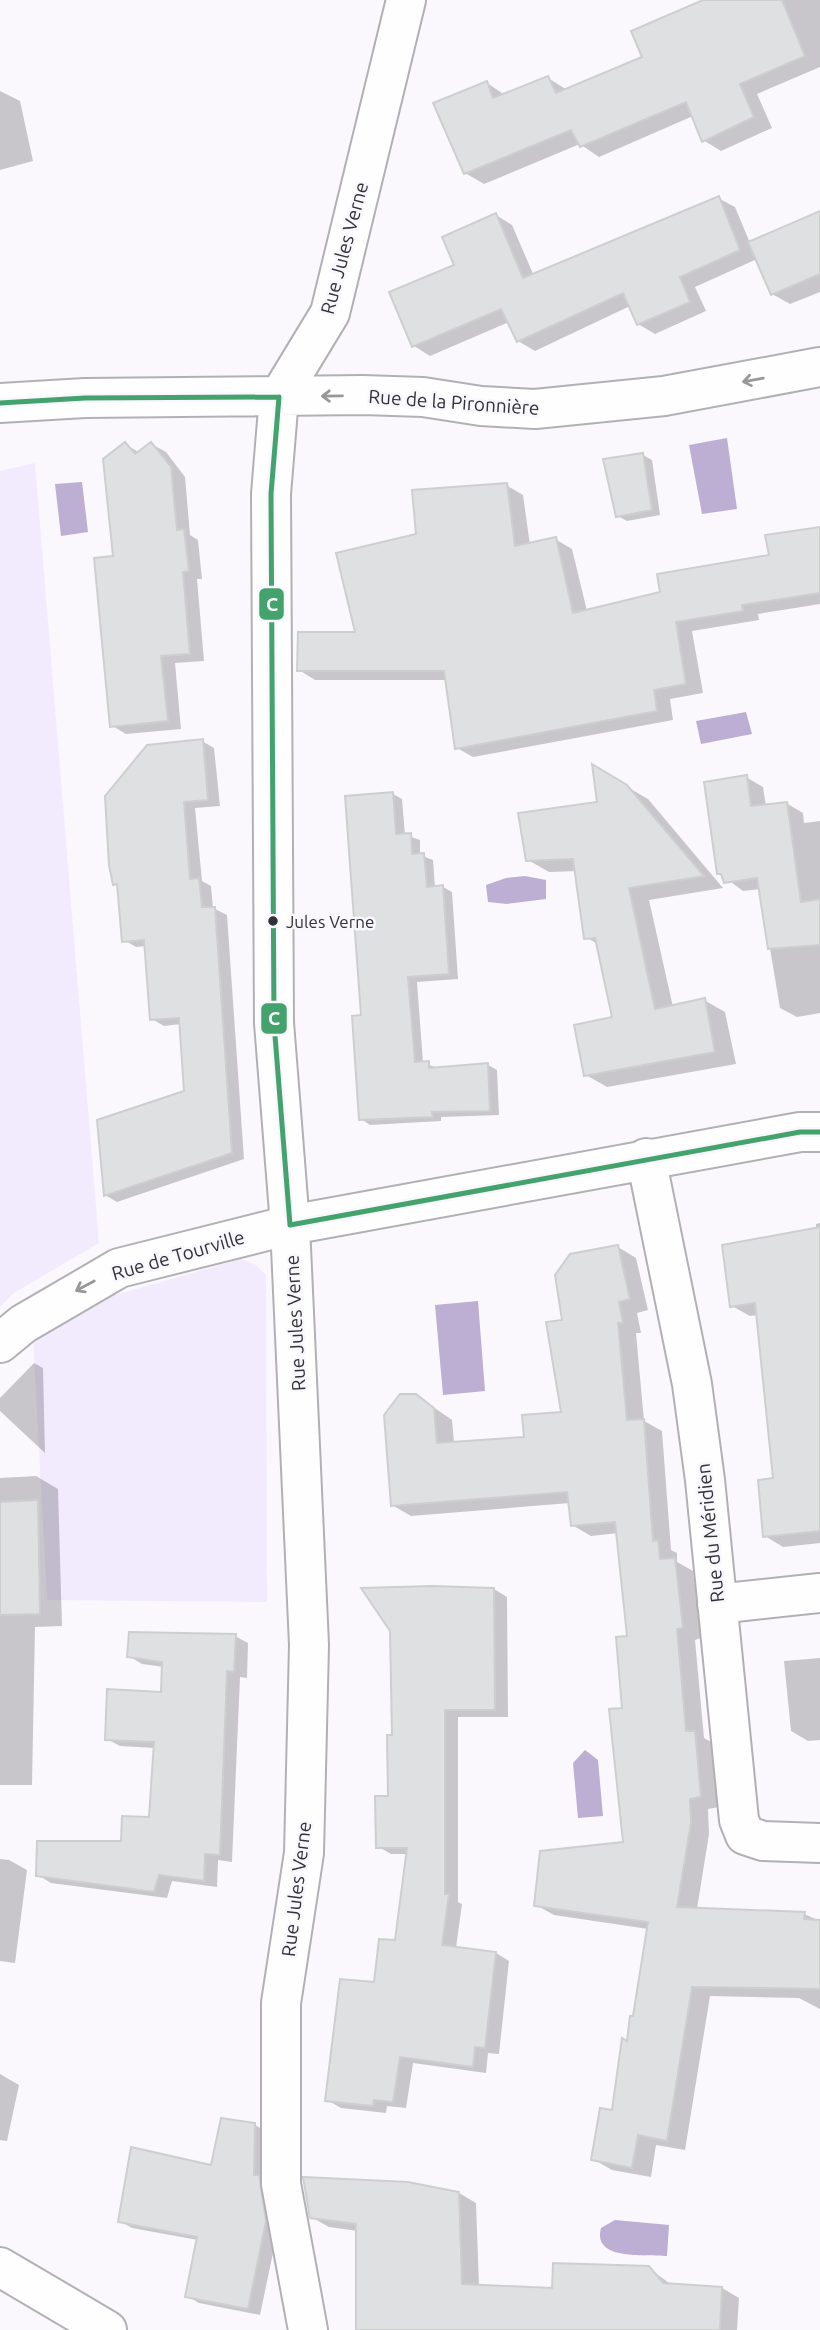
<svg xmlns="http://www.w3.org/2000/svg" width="820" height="2330" viewBox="0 0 820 2330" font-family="Ubuntu,sans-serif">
<rect width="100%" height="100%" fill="#faf8fd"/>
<path fill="#f2ebfe" d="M35,463L99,1243L14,1293L0,1307V471Z
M241,1259L256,1265L266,1275L267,1602L47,1600L33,1337L101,1299Z"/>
<path fill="#bdaed4" d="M727,438L737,509L702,514L689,445Z
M82,482L88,532L61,536L55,484Z
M746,712L752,734L701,744L696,721Z
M525,876L546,880V899L507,904L488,902L486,885L506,878Z
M478,1301L485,1391L443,1395L435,1305Z
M585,1750L598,1760L603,1816L578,1818L573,1763Z
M615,2220L669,2225L667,2256C645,2254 592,2261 601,2228Z"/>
<path fill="#0003" d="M707,0H820V67L757,94L772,128L721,151L703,140L693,116L599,157L580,144L484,184L465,173L487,83L505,95L548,78L567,90L644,58Z
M0,91L20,101L33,161L0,170Z
M718,198L735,207L750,243L820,212V292L790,304L772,294L757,259L695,287L706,311L655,334L638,324L630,306L535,351L518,341L509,322L430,356L414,346L456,266L496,215L512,225L534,276Z
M125,444L140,453L151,444L166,452L185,477L190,535L198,540L202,579H197L204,661L175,663L181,729L126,734L111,725L115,558Z
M643,455L652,460L660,515L627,521L618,516Z
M506,485L523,495L530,545L555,539L572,549L587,611L662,593L771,557L820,528V604L758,614L759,620L692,631L703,693L670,699L673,720L473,757L457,748L447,680H315L299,670L357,634L418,536Z
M202,741L214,748L220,806L195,808L202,881L211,886L213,908L227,915L244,1159L117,1202L105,1195L186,1092L181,1024L164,1026L152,1019L147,946L136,947L124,940L119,886L114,883Z
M594,768L648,799L723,888L649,900L673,1007L704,1000L725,1012L736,1064L607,1087L586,1075L614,1019L599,945L586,937L577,871L549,872L528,860L599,804Z
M746,777L763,787L766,806L786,803L803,813L804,823L820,821V1013L797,1017L780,1008L760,889L743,891L719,873Z
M393,794L402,799L405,835L420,840V855L433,860L435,888L443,887L452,892L458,979L417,982L423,1063L438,1068L488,1065L497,1070L499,1115L441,1117V1121L370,1125L361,1119L363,1017Z
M820,1223V1543L783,1547L765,1536L775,1480L758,1315L750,1316L732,1306L816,1229V1224Z
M618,1247L636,1258L648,1310L637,1313L641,1333H636L644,1421L662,1431L671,1550L677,1553V1562L693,1571L701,1638L695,1640L704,1738L713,1743L719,1807L708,1809L709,1834L697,1909L804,1914L820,1921V2009L799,1998L710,1996L685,2150L656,2145L651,2177L612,2170L593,2159L613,2112L635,2018L648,1929L554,1915L536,1905L625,1843L624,1710L629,1637L618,1533L591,1536L572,1525L570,1503L411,1516L392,1505L416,1395L452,1420L454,1443L526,1439L563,1414L564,1321Z
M34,1363L43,1368L45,1453L0,1411V1398Z
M36,1476L58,1489L62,1626L35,1627L32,1785H0V1478Z
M494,1589L507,1597L508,1717H458V1902L462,1904L456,1948L496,1953L509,1961L499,2054L488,2053L486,2073L413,2063L406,2108L387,2106L386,2113L341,2108L327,2100L396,1942L408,1854H391L377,1846L390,1798L393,1736Z
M235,1636L248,1643L247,1678L240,1677L232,1862L218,1860L217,1887L172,1881L167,1898L51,1883L38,1875L122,1843L150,1819L155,1748L120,1746L107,1739L163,1694L164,1667L142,1664L129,1656Z
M820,1658V1740L808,1741L791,1731L784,1661Z
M0,1859L9,1860L27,1870L15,1963L0,1961Z
M0,2074L19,2085L7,2141L0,2140Z
M255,2125L267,2132L278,2229L260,2315L199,2303L187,2296L198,2240L132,2228L120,2221L213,2167Z
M459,2193L476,2203L479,2286L554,2290L648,2268L672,2285L722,2288L739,2298L737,2330H358V2231L329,2227L311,2217Z"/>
<path fill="#dfe0e2" stroke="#cdcfcf" stroke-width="2" d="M703,0H782L805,56L740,84L754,117L702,142L686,102L580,147L571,130L464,174L433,103L487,81L493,98L548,76L556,93L642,57L631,31Z
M719,196L740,250L680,277L690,302L637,325L623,293L517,342L501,309L412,347L389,292L454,265L442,237L496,213L523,278Z
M820,211V274L771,295L748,242Z
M125,442L135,454L151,442L171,467L177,530L184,529L189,571L183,572L190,654L161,656L168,721L110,727L94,558L113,556L103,459Z
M643,453L652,510L616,517L603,459Z
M507,483L515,546L556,537L573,613L660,592L657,574L769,555L765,535L820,527V593L742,605L743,611L676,622L686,684L654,690L657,711L455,749L444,671H297L298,632H355L336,553L416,534L412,490Z
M203,739L208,800L184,802L190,879L199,878L202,907H215L232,1153L104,1196L97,1120L184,1091L179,1018L150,1020L144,940L122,942L117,884L113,885L109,865L105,796L147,745Z
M592,764L627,785L704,876L629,888L655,1009L705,998L715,1052L584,1076L574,1025L612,1017L595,938L584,939L573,859L526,861L518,813L597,802Z
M747,775L751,806L787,802L801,902L820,899V945L768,949L757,878L724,883L721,874H717L704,782Z
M393,792L396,834L411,833L412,854L424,853L427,887L443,885L449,974L408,977L415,1062L429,1061V1068L488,1063L490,1111L432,1112L433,1117L359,1120L352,1016L361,1015L345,796Z
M820,1227V1531L763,1537L758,1480L773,1478L755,1303L730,1307L722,1245Z
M618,1245L630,1299L619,1302L623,1323H618L627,1420L644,1419L653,1541L658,1540L660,1559L675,1558L683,1628L677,1629L686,1731H695L701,1797L690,1799L691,1823L677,1907L805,1912L804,1919L820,1920V1989L692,1987L667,2141L638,2135L632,2168L591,2160L600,2108L612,2110L622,2038L627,2041L630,2016H633L648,1922L534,1906L540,1851L623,1842L609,1709L622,1708L616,1637L627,1636L615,1522L571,1526L567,1492L391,1506L384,1415L400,1394H416L434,1408L437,1443L524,1437L522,1415L561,1412L546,1322L562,1320L555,1275L570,1254Z
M38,1500L40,1614L0,1615V1502Z
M432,1586L494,1588L495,1710H445V1894H449L442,1945L496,1952L485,2048L475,2047L473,2067L400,2057L393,2102L374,2100L373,2106L325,2101L340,1979L374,1982L379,1939L395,1940L407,1848H376L375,1796H388L387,1735H392L390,1631L361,1588Z
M129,1632L236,1634L234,1672L227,1671L220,1855L205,1854L204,1881L159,1875L154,1892L36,1876L37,1841H121L122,1816L149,1817L154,1742L105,1740L107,1689L161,1692L162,1662L127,1657Z
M221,2118L255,2123L254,2175H259L266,2221L248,2309L185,2297L197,2237L118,2222L131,2147L211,2165Z
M303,2177L408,2182L459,2192L462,2284L552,2288L553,2263L649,2266L663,2283L722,2287L720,2330H356V2224L310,2218Z"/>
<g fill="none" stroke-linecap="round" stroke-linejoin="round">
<defs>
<path id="street" d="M0,403L85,398L363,395L423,397L481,406L535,409L664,396L820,367
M646,1158L692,1384L705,1480L739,1820L745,1835L763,1841L820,1843
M0,1343L23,1324L119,1268L290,1225L800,1132H820
M717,1604L820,1593
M0,2267L107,2330
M308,2330L281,2184V2003L304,1853L309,1645L290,1225L274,1023L271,494L279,397L330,313L406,0"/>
</defs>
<use href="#street" stroke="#b2b0b5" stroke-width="42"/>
<use href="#street" stroke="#fefeff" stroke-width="38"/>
<defs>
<path id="bus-1" d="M279,397L271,494L274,1023L290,1225
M0,403L85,398L279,397
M290,1225L800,1132H820"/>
</defs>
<use href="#bus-1" stroke="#f9f7fe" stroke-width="10"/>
<use href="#bus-1" stroke="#44a36d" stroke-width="5"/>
</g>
<defs><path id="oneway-shaft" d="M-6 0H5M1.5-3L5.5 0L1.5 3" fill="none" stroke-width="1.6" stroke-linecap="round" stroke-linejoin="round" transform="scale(1.75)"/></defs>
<g stroke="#98989a">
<use href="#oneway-shaft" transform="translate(753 380) rotate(170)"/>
<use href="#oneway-shaft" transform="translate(332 396) rotate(179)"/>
<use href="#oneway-shaft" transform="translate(85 1286) rotate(152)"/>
</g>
<circle fill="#333136" stroke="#f9f7fe" stroke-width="2.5" cx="273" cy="921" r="6"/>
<g text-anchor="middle" stroke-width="5" stroke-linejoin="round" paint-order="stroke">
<g font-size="17" fill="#333136" stroke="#f9f7fe" text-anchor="start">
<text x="286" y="928">Jules Verne</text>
</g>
<g font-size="19" fill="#333136" stroke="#f9f7fe">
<text transform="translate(344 248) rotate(-75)" y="7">Rue Jules Verne</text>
<text transform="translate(454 402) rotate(4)" y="7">Rue de la Pironnière</text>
<text transform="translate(178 1255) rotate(-16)" y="7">Rue de Tourville</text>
<text transform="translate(295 1323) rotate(-93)" y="7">Rue Jules Verne</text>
<text transform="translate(710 1533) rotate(-96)" y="7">Rue du Méridien</text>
<text transform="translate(296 1889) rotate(-83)" y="7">Rue Jules Verne</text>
</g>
</g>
<g stroke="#f9f7fe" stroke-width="2.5">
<rect x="258" y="587" width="27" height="34" rx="7" fill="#44a36d"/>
<rect x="260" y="1002" width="28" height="33" rx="7" fill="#44a36d"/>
</g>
<g font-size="19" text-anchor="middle" font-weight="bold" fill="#fff">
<text x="272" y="611">C</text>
<text x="274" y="1025">C</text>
</g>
</svg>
